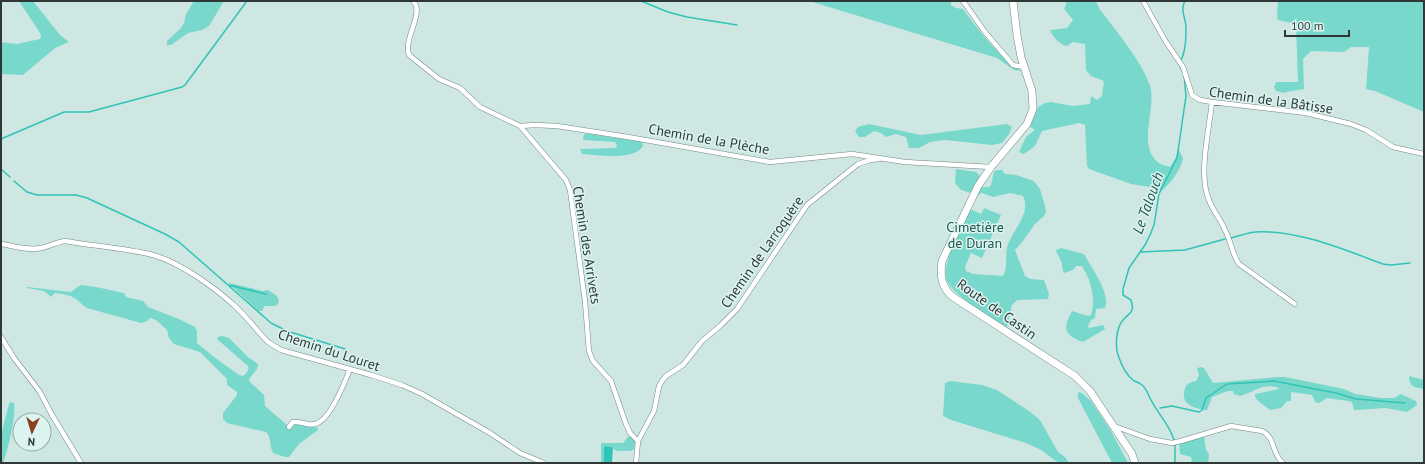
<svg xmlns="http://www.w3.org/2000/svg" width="1425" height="464" viewBox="0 0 1425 464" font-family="'PT Sans',sans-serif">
<rect width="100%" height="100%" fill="#cfe7e3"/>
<path fill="#78d8cc" d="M19,1H33L60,35L69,42L55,48L23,75L1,74V42L17,44L40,39L41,35L38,30Z
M194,1H224L209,26L202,30L188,33L171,45H167V41L181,28L184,23L186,14Z
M809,1H951V5L956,8L963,9C979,30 999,58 1022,71L1014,70L997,58Z
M1066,1H1096L1099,8C1115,30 1142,61 1150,86C1157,109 1136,146 1159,163C1161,165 1167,166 1170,167L1176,157L1178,148L1183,158C1181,170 1167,189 1157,194L1156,188L1131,184L1089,169L1087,166L1085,125L1079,123L1042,131L1035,146L1024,154L1019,152L1026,137L1035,130L1030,127L1038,107L1045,103L1051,102L1073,106L1090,104L1091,96L1097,100L1102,96L1104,81L1091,76L1086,70L1085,44L1073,42L1067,46C1060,45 1052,36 1050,30L1067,28L1073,20L1064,9L1066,5Z
M1278,1H1424V112L1375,91L1366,89L1369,47H1351L1344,52L1311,51L1303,59L1304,89C1297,91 1291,90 1284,93L1276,91L1274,87L1276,82H1298L1296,24L1278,20L1277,16Z
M869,124L921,135L1007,124L1012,127L1009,134L1002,143L992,145L945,140L930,142L919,148H909L906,137L896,134L886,137L881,133L874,131L865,137H859L855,131L858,127Z
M584,134H590L642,142L643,146C634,161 598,155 582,154L580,149H581L616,148L617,146L615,142L583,140Z
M956,169L976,172L980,176L971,193L961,190L955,183Z
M997,170H1002L1005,174L1016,175L1034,181L1040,189L1045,206L1046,212L1044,216L1035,224L1023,241L1015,250L1025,276L1030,279L1044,280L1049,294L1048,299L1017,300L1012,305L1007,327C992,318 950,295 946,278C943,260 962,226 970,209L981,214L984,208L1001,215L982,258L971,253L965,267L966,271L973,274L1003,276C1008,267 1005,258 1007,248C1011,231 1032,214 1023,196L1010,193L993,197L982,193L979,194L973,203L980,187H989L991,185L994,172Z
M1061,248L1084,254C1091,267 1111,294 1105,308L1096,309L1095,318L1091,320L1088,326L1089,328L1103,325L1105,329L1083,342C1063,335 1063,328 1072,311L1088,316L1091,315C1096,299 1091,280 1082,266H1076L1073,270L1064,273C1061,267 1063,264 1060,259C1059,256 1057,254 1056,250Z
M229,283L263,291L268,290L276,295L279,300L278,304L275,306H265L262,311H259L229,284Z
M82,285L96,287L124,293L126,297L143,301L148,307L181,320L195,327L197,331V343L214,357L239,375L243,376C247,373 249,371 248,366L218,340L217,337L222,336L229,338L248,357L258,364L257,369L249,379L250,382L264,395L265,406L287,425L293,426L295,423H297L318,428V430L299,444L289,457H285L273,453C269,446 272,438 266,432L227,423L223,419V413L237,395V392L227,385V379L200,352L174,344L169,338L167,330L156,320L150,318L147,321L141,323L87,308C82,305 80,302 76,299C71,295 62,294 55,293L51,297L44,291L27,288V287L71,292L79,286Z
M1201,367L1204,368L1213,383L1277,377H1285L1344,389L1355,394L1381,398H1394L1401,394L1416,401L1417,405L1407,412L1386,408L1354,410L1352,402L1348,401L1327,398L1319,403L1315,402L1312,395L1291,392V401H1287L1281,408L1270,410L1257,400L1255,396V394L1279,389V388C1264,382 1254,392 1240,396L1234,394L1233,391H1228L1212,397L1207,410C1198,409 1182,406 1184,393C1185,390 1185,385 1188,384C1190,382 1195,382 1197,380L1199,374L1197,368Z
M1409,376L1424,380V389C1414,387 1410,388 1409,376Z
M950,381L982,385L997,390L1029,411L1040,420L1058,452L1065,457L1069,463H1060L1056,461L1041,450L1026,443L951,420L943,416L945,383Z
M1078,392L1082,393L1091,401L1111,431L1128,463H1112L1078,398Z
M10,402L14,403C16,417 8,450 3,463H1V435L9,404Z
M631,436L635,441L634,449L631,451H616L612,447L605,446L604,447L605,463H601V443H623L628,437Z
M1204,436L1206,450L1209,454L1208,463H1192L1191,457L1180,454L1179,443Z"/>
<path fill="#2fc4b6" d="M605,446L612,447L613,448L612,463L604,462V447Z"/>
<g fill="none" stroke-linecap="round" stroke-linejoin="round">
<path stroke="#2fc4b6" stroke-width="1.5" d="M641,1L668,12L687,17L737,25
M1181,60C1186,50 1186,37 1186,26C1185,17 1180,9 1185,1
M1,139L64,112H89L182,87L185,85L247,1
M1,169L10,177
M14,181L27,192L37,195H76L87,198L165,234L179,242L228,285L266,294
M1231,238C1239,236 1247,233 1255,232C1296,229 1345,250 1383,264L1391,265L1410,263
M1140,252L1185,250L1225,239
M229,286L271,323L287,331L345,349
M1160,408L1172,406L1199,412L1202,410L1206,398L1227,384L1274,381L1336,393L1356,399L1405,403
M1174,440C1170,425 1157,413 1150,398C1148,394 1146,388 1142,385C1140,383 1137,382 1134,381C1126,375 1121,364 1118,355C1115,346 1116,328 1123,320C1130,312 1135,313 1131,300L1123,295V289L1129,268L1145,245L1150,235L1154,225L1159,194L1177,158L1186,96L1184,75L1179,64
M1175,445V463"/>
<defs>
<path id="street" d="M413,1C425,13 403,38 409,55L439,79L460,88L480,107L520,126L566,180L570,190L585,301L589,351L593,361L611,381L626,424L630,433L638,441L636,463
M963,1L985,32L1013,65L1024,67
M1143,1L1166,42L1183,67L1192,95L1200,100L1212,102L1306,113L1351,124L1366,130L1393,147L1424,154
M1212,102C1209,131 1198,174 1209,200C1213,211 1221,220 1225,230C1231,241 1232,254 1239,264L1295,304
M520,126L535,125L557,126L628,137L770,162L852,154L905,162L991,167
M1,244C14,246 29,251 41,248C50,246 57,242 65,241C94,246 124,248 153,255C181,263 214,287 235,306C247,317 257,331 268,342L281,350L371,375L402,385L422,394L490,433L520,453L544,463
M1,337L14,358L40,392L52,415L81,463
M1114,426L1150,439L1172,443L1181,441L1231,426L1262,431C1275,436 1272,455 1283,463
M289,427L293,422C301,421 308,426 315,424C330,421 345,382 350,369
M638,441L654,411L659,386L662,381L666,376L683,365L702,341L720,326L737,309L807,205L858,164L870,160L879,159"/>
<path id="secondary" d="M1013,1L1017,35L1021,57L1032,91L1033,109L1027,124L991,167L978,186L942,261C940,276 941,287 953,297L1075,376L1090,391L1132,454L1135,463"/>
</defs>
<use href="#street" stroke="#728884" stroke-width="5.5"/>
<use href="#secondary" stroke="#728884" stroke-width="8"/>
<use href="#street" stroke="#fff" stroke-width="4.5"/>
<use href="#secondary" stroke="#fff" stroke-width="7"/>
</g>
<g text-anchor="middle" stroke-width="3" stroke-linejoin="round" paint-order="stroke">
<g font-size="14" fill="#2f3837" stroke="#dcf4f0">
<text transform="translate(1271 100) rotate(8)" y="5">Chemin de la Bâtisse</text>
<text transform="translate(709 139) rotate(10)" y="5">Chemin de la Plèche</text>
<text transform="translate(587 245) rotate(81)" y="5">Chemin des Arrivets</text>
<text transform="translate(762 252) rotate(-55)" y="5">Chemin de Larroquère</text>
<text transform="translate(997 309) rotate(35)" y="5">Route de Castin</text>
<text transform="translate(329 350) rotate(18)" y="5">Chemin du Louret</text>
</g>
<g font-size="14" fill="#1e5851" stroke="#dcf4f0">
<text x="975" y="232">Cimetière<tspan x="975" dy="16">de Duran</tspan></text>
</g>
<g font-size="15" font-style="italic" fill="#1c5750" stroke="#dcf4f0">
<text transform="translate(1148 203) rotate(-70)" y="5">Le Talouch</text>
</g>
</g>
<rect width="1425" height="464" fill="none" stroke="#2f3837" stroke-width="4"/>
<g transform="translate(32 432) rotate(184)"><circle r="19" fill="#dcf4f0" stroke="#97a9a6"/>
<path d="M0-3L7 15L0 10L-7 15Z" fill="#894121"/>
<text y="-6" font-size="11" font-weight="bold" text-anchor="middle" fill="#2f3837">N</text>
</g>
<path d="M1285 30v6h64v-6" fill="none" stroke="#2f3837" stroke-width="2"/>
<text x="1291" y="30" font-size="12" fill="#2f3837" stroke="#dcf4f0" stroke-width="3" paint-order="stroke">100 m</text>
</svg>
